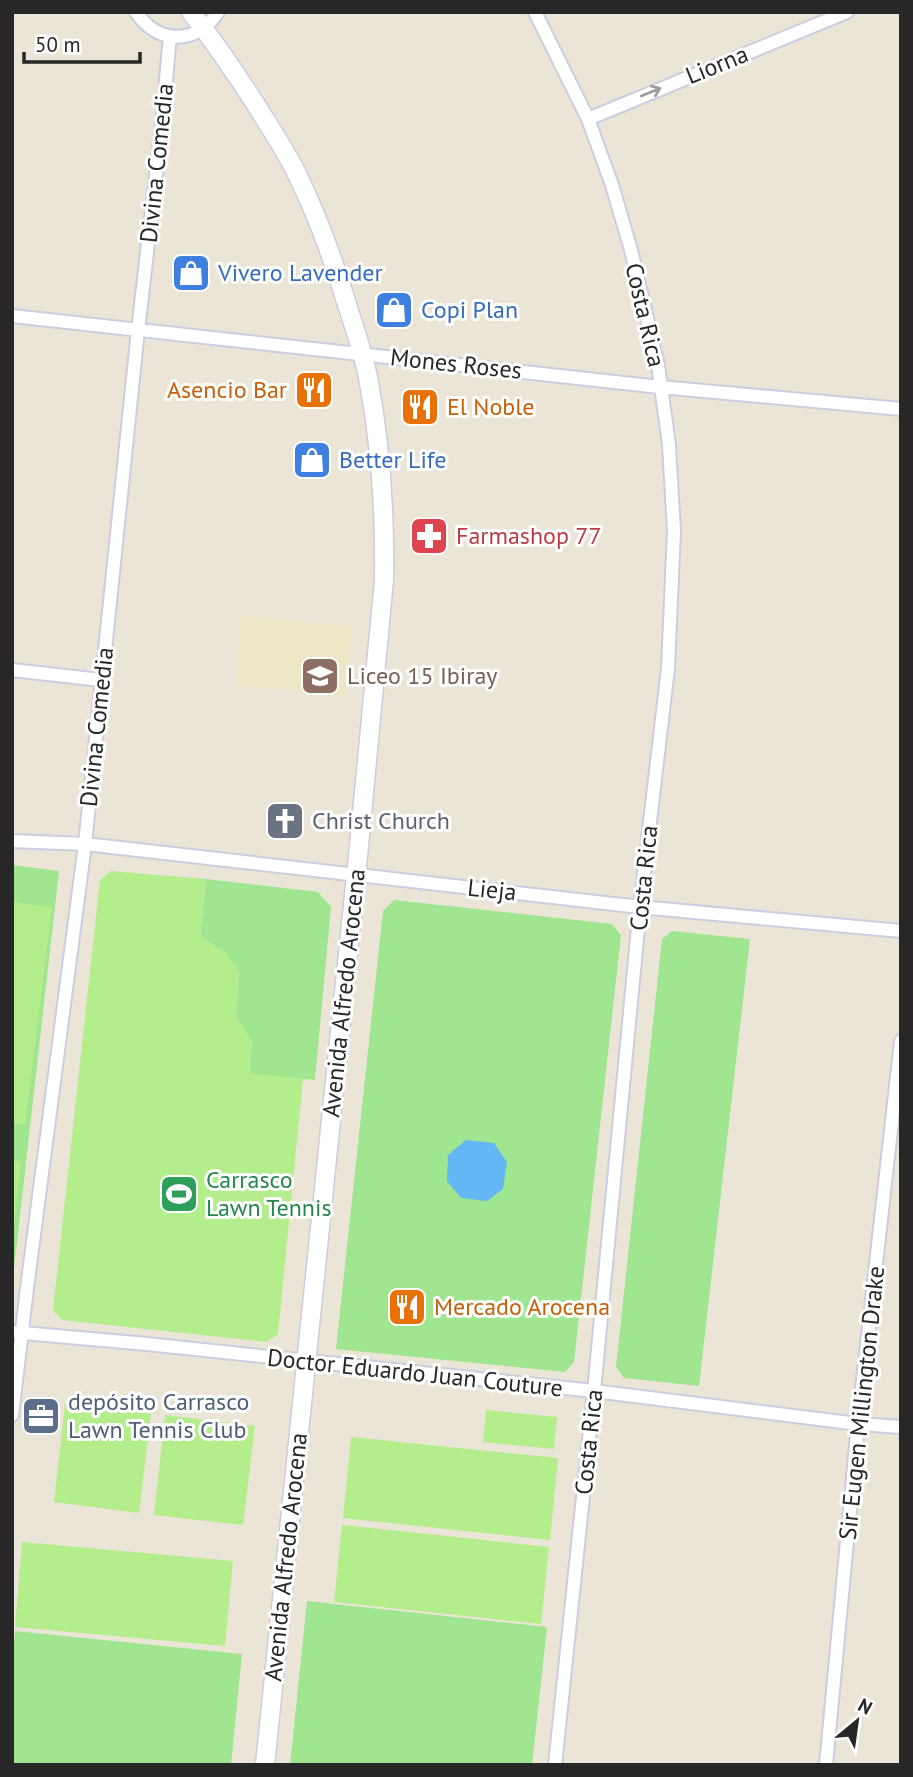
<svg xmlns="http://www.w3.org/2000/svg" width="913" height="1777" viewBox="0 0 913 1777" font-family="'PT Sans',sans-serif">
<rect width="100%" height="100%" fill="#ebe5d7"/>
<path fill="#eee7c5" d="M241,616L352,627L346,696L235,685Z"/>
<path fill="#a0e590" d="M12,865L59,871L12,1286Z
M206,879L318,892L331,907L315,1080L249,1074L252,1041L236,1017L239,971L200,937Z
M394,900L612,924L621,935L574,1362L565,1372L336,1349L383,911Z
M672,931L750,939L699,1386L624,1378L616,1367L662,939Z
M307,1601L547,1627L532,1765H290Z
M15,1631L242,1654L231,1765H12V1665Z"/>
<path fill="#b4ed8b" d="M111,871L206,879L200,936L226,953L239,971L236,1017L252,1041L249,1073L303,1079L278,1334L267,1342L62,1320L53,1310L100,880Z
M12,902L52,907L25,1125L12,1123Z
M12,1160L21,1161L12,1245Z
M65,1404L151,1414L139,1513L54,1502Z
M486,1410L557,1417L554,1449L483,1442Z
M165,1415L255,1426L243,1525L154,1515Z
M351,1437L558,1458L550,1540L343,1518Z
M342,1525L549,1547L541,1624L334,1602Z
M22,1542L233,1561L225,1646L15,1627Z"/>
<path fill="#63b7f4" d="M466,1140L494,1143L507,1162L503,1189L487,1201L461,1198L447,1181L448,1155Z"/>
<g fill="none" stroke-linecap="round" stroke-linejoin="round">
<defs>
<path id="street" d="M136,12C158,45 196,45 218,12
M535,12L588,119L612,185L631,250L658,365L669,445L674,531L668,668L640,907L594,1391L555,1765
M588,119L847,12
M12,316L660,387L901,409
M12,670L101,680
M12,841L85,844L640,907L901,931
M12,1332L147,1344L594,1391L858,1424L901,1427
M12,1415L27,1288L85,844L138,330L162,123L170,36
M826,1765L858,1424L901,1041"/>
<path id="secondary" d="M191,12C215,43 237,75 258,108C271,129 285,150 296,172C318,217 335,264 349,311C357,335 365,359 369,383C381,448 385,514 384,580L358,856L265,1765"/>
</defs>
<use href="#street" stroke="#cdcde1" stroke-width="16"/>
<use href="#secondary" stroke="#cdcde1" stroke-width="21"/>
<use href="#street" stroke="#fff" stroke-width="12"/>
<use href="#secondary" stroke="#fff" stroke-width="18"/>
</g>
<defs><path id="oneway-shaft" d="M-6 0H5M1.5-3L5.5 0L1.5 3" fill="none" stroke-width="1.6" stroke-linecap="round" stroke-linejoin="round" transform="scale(1.75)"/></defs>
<use stroke="#9e9e9e" href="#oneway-shaft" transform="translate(651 92) rotate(-22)"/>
<defs>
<symbol id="shop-square" viewBox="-11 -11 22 22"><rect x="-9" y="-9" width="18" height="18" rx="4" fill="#3f7fe0" stroke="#fff"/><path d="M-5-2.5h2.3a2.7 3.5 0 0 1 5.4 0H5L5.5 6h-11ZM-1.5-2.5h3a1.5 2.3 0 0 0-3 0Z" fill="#fff"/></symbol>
<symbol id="restaurant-square" viewBox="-11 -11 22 22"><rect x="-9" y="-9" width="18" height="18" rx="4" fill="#e8710a" stroke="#fff"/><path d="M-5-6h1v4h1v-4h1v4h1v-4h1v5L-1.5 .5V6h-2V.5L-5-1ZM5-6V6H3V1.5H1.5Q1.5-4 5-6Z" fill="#fff"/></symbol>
<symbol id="pharmacy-square" viewBox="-11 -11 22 22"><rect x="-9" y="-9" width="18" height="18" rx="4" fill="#e0444e" stroke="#fff"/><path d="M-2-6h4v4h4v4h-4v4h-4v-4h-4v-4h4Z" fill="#fff"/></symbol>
<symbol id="school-square" viewBox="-11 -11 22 22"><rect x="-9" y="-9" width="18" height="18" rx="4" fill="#8d6e63" stroke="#fff"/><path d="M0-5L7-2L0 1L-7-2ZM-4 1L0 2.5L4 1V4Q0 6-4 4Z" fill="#fff"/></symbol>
<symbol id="church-square" viewBox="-11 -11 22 22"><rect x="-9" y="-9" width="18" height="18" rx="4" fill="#6b7280" stroke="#fff"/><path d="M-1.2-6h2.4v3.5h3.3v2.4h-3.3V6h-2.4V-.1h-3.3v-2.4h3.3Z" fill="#fff"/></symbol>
<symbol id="stadium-square" viewBox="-11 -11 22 22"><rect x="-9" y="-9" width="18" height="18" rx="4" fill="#2e9e5b" stroke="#fff"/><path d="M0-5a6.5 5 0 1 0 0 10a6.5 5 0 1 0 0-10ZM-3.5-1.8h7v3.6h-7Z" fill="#fff"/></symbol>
<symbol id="office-square" viewBox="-11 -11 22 22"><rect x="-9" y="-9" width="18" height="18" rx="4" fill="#5c6f8a" stroke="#fff"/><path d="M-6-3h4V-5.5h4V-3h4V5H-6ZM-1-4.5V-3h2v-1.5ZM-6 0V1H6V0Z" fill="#fff"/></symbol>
</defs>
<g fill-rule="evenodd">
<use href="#shop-square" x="169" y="251" width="44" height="44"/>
<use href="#shop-square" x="372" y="288" width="44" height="44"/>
<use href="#restaurant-square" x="292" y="368" width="44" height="44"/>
<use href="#restaurant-square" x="398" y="385" width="44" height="44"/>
<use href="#shop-square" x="290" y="438" width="44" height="44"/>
<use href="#pharmacy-square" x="407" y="514" width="44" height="44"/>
<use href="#school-square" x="298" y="654" width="44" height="44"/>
<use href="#church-square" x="263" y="799" width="44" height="44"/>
<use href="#stadium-square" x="157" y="1172" width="44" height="44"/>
<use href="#restaurant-square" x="385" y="1285" width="44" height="44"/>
<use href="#office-square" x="19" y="1394" width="44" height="44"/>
</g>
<g text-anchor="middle" stroke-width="6" stroke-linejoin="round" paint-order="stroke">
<g font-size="24" fill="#272727" stroke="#fff">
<text transform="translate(717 65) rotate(-22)" y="8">Liorna</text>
<text transform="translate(157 163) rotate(-84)" y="8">Divina Comedia</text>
<text transform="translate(645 315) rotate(77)" y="8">Costa Rica</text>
<text transform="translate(456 364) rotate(6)" y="8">Mones Roses</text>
<text transform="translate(97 727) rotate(-84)" y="8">Divina Comedia</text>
<text transform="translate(644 878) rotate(-84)" y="8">Costa Rica</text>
<text transform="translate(492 890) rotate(6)" y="8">Lieja</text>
<text transform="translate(344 993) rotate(-84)" y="8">Avenida Alfredo Arocena</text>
<text transform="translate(415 1373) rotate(6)" y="8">Doctor Eduardo Juan Couture</text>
<text transform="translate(862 1403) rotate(-84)" y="8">Sir Eugen Millington Drake</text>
<text transform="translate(589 1442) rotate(-84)" y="8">Costa Rica</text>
<text transform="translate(286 1557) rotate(-84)" y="8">Avenida Alfredo Arocena</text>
</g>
<g font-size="24" fill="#366cbe" stroke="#fff" text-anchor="start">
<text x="218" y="281">Vivero Lavender</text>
<text x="421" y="318">Copi Plan</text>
<text x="339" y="468">Better Life</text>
</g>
<g font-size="24" fill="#c56008" stroke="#fff" text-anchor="start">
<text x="287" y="398" text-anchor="end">Asencio Bar</text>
<text x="447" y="415">El Noble</text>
<text x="434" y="1315">Mercado Arocena</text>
</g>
<g font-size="24" fill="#be3a42" stroke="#fff" text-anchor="start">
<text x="456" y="544">Farmashop 77</text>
</g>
<g font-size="24" fill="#785e54" stroke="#fff" text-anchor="start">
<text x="347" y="684">Liceo 15 Ibiray</text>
</g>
<g font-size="24" fill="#5b616d" stroke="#fff" text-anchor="start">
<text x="312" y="829">Christ Church</text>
</g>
<g font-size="24" fill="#27864d" stroke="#fff" text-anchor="start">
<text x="206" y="1188">Carrasco<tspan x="206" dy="28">Lawn Tennis</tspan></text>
</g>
<g font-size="24" fill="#4e5e75" stroke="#fff" text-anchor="start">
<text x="68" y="1410">depósito Carrasco<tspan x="68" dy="28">Lawn Tennis Club</tspan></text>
</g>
</g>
<rect width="913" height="1777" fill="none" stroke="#272727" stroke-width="28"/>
<g transform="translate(857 1721) rotate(29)" stroke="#ffffff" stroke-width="5" paint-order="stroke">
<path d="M0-5L12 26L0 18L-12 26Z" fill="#272727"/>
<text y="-10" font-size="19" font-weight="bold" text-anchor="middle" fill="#272727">N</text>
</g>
<path d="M24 52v10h116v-10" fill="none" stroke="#272727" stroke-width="3.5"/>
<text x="35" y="52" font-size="21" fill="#272727" stroke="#ffffff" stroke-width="5" paint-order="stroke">50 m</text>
</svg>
